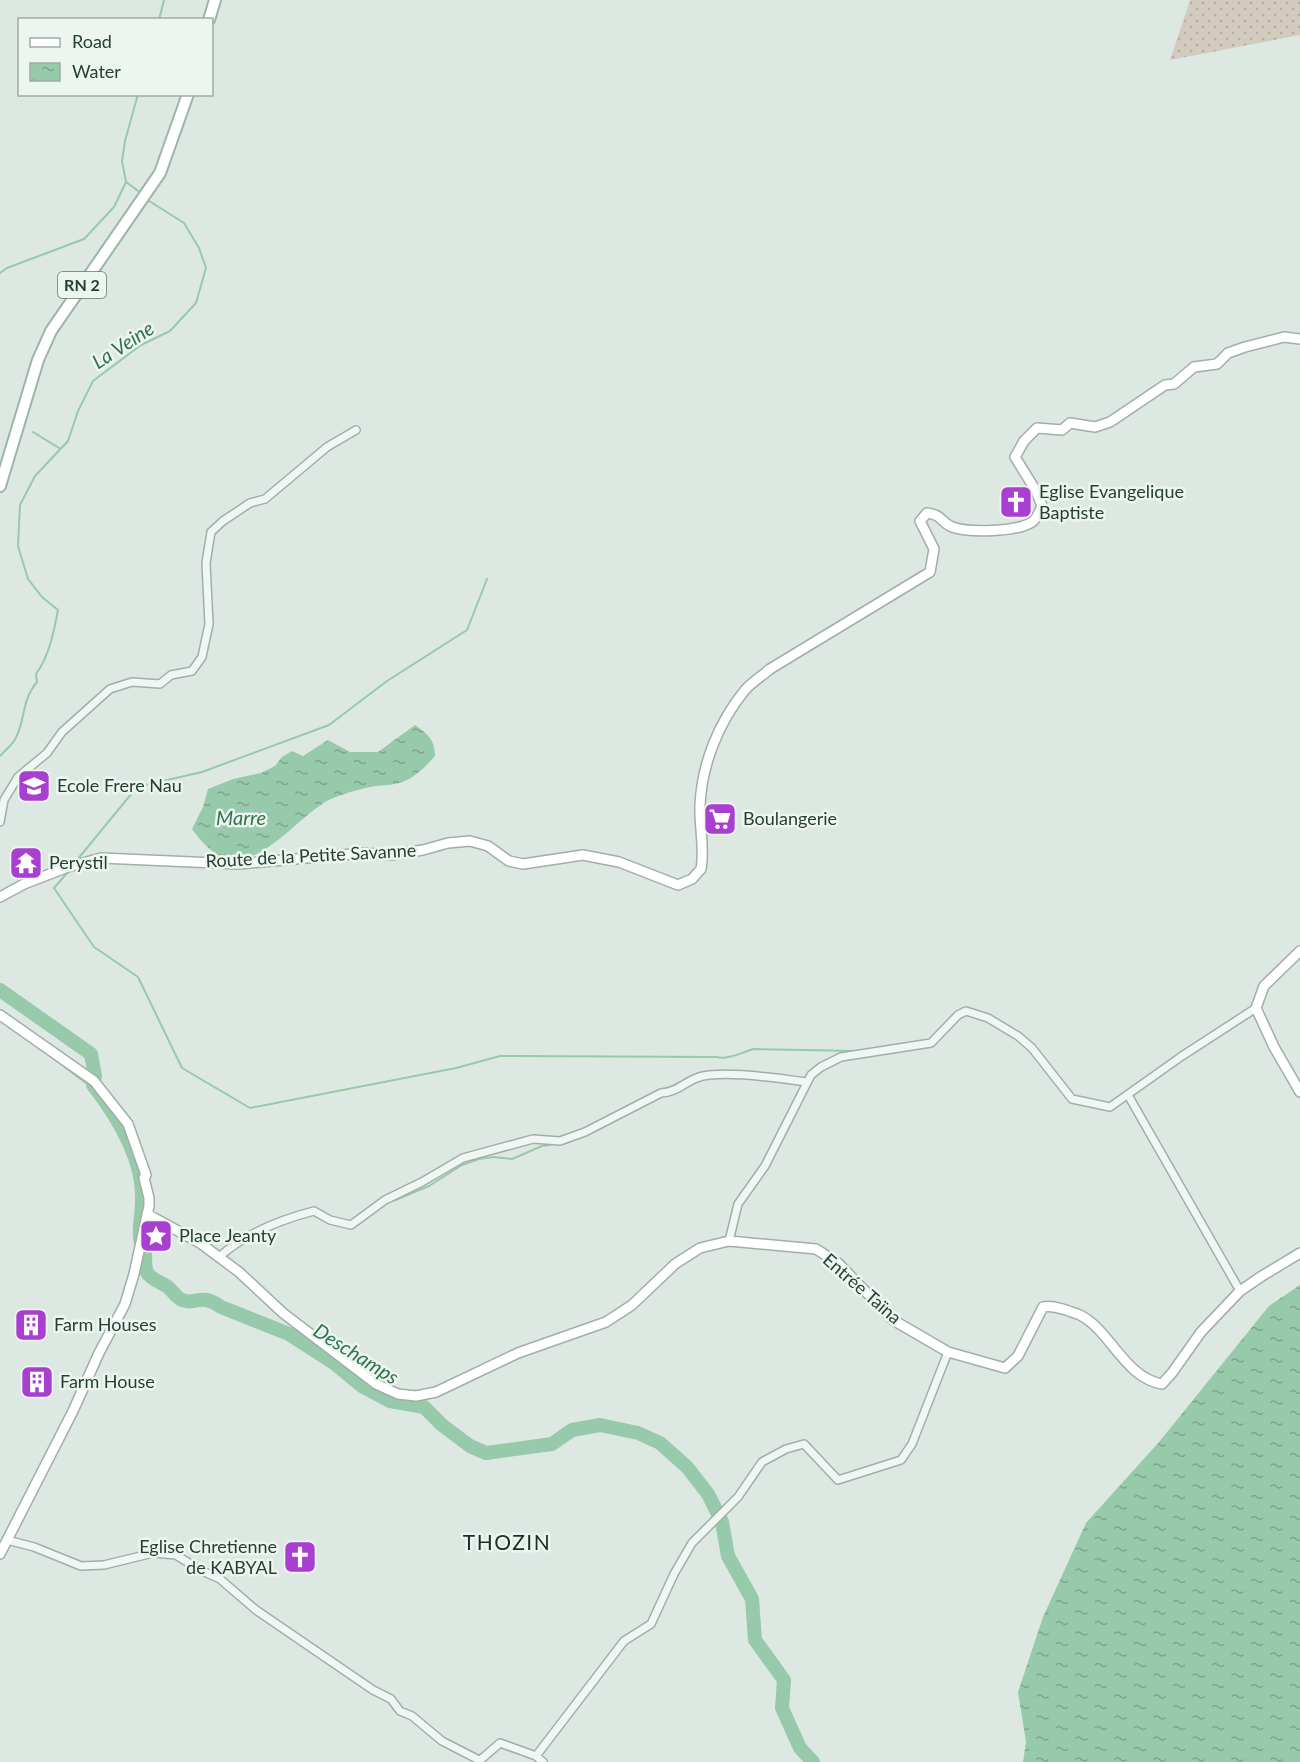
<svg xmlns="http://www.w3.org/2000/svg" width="1300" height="1762" viewBox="0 0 1300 1762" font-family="Lato,sans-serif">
<defs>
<pattern id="grass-dots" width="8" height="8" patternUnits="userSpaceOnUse" patternTransform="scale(1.5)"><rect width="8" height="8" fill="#d2cbbe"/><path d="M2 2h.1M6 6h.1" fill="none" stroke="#b4afa4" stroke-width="1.8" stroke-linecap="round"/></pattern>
<pattern id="water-ripples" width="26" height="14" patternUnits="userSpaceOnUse" patternTransform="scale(1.5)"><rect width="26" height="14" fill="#97c9ab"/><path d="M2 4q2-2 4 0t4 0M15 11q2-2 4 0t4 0" fill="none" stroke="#7ba58c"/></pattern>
</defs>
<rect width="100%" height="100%" fill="#dee8e3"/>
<path fill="url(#grass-dots)" d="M1190,0H1300V35L1170,60Z"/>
<path fill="url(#water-ripples)" d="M415,725C428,734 435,740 435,756C427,765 419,774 407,780C397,785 387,785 376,786C363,788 338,795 327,801C298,818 274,853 239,860C220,863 202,843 192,829L203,807L208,789L233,779L261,773L275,766L282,757L292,751L303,756L328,740L350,752H378Z
M1300,1285V1762H1023L1026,1742L1018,1692L1043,1617L1086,1523L1159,1442L1269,1306Z"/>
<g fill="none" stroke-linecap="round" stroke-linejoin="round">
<path stroke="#97c9ab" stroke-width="2" d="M159,20L164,0
M126,182L141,193
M0,273L7,268L84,239L114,207L126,182L122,161L125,141L138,94
M33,432L59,448
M0,756C4,751 10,747 14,741C26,723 20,702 37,682L36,674C49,657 54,631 58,610L42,597L28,579L18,546L20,505L35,476L68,441L78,411L93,381L141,345L170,331L196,303L206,268L199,248L184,223L146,199
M77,860L137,787L202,772L329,725L387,681L467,630L487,579
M68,872L54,888L94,947L138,977L182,1068L250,1108L456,1068L500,1056L716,1057C729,1060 742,1052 754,1049L856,1051
M49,1055L99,1093
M393,1201L429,1186L462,1165L479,1159L493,1157L512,1159L542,1146L550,1145"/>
<path stroke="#97c9ab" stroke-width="14" d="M0,990L91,1054L95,1076L93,1085C117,1116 144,1160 142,1201C142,1213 139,1225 140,1237C140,1243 144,1248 145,1254C146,1262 143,1270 150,1276C155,1281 163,1283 169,1288C173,1292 177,1298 182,1300C195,1306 201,1292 221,1307L289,1334L334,1363L362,1386L390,1401L424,1407L442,1425L470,1446L486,1453L552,1444L572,1430L600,1425L638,1433L660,1443L687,1467L708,1494L722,1522L728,1556L752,1599L755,1640L784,1680L782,1708L800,1748L813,1762"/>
<defs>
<path id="street" d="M0,822L4,800L18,777L47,753L62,732L110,689L132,682L160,684L171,675L192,671L202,657L209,624L206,563L211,532L223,521L250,503L265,499L327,447L356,430
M1128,1095L1240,1291
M729,1241L738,1204L765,1166L811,1075L821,1067L841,1057L931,1043L958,1015L966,1011L988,1018L1018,1036L1032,1048L1072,1099L1110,1107L1182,1056L1256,1008
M219,1257C246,1233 279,1220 314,1211L330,1220L351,1225L385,1200L422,1182L463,1158L533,1139L560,1141L585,1132L661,1093C679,1092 687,1079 703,1076C729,1071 779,1078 806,1082
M7,1540L34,1547L81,1566L104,1565L153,1553L176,1555L200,1570L220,1579L256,1610L373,1690L391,1699L400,1711L412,1716L442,1741L479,1760
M536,1756L624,1641L651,1624L674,1574L692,1543L738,1497L762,1462L786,1449L804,1444L838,1480L901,1460L912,1444L948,1352
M478,1762L500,1743L536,1756L543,1762"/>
<path id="secondary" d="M0,897L24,884L68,867L101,858L238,864L364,853L391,855L423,850L448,843L470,841L488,846L509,861L523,864L583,855L619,862L678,885L692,879L701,869C705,848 699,826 700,805C702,763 719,722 745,690C752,682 762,676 770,669L930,572L934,549L920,521L927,513C943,515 940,522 952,527C969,533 1017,532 1032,522C1037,519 1039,512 1042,506L1036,491L1015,457L1024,441L1037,428L1062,430L1070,423L1095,427L1110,422L1165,385L1174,384L1194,367L1217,364L1228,353L1245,347L1284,337L1300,339
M1300,951L1264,986L1256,1008L1274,1047L1300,1092
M0,1015L94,1081L128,1124L146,1175L144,1178L149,1198V1206L134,1274L125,1304L99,1353L73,1411L0,1554
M147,1214L200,1243L239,1272L283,1313L376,1384L398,1394L416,1396L436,1392L518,1353L606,1322L632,1305L675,1264L700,1248L729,1241L816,1249L838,1263L893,1320L948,1352L1005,1368L1018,1356L1043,1307C1052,1305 1058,1308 1066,1310C1070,1312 1076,1313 1080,1315C1110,1330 1125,1378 1162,1384L1172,1373L1201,1332L1240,1291L1262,1276L1300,1253"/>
<path id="primary" d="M209,20L215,0
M0,486L38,360L51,331L160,173L188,94"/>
</defs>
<use href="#street" stroke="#a0afa7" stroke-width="10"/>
<use href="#secondary" stroke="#a0afa7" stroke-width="12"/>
<use href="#primary" stroke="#9db4a8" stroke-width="14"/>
<use href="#street" stroke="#f0f6f3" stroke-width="7"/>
<use href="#secondary" stroke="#fff" stroke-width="9"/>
<use href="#primary" stroke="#fff" stroke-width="10"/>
</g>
<defs>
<symbol id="church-square" viewBox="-11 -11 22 22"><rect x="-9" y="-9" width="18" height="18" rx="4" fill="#a93fd0" stroke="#edf5f1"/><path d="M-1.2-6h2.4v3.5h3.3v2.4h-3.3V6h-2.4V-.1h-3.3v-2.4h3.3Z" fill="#fff"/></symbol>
<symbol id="school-square" viewBox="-11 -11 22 22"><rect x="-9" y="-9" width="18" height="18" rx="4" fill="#a93fd0" stroke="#edf5f1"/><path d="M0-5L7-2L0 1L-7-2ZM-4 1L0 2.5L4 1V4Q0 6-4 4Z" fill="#fff"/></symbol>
<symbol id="supermarket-square" viewBox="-11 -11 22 22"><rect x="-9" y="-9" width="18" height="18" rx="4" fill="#a93fd0" stroke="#edf5f1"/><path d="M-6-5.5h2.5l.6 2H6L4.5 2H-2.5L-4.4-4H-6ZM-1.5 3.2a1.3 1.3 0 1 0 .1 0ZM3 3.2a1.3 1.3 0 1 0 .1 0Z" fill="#fff"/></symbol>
<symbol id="temple-square" viewBox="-11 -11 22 22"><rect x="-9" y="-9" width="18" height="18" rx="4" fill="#a93fd0" stroke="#edf5f1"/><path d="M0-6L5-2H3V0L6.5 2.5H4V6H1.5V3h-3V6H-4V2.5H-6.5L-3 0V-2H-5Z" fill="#fff"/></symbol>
<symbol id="sight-square" viewBox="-11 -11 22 22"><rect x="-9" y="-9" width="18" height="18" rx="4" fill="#a93fd0" stroke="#edf5f1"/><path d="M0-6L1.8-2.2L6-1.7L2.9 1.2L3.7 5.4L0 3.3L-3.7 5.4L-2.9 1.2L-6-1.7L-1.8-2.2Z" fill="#fff"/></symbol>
<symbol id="building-square" viewBox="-11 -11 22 22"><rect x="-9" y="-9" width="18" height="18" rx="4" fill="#a93fd0" stroke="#edf5f1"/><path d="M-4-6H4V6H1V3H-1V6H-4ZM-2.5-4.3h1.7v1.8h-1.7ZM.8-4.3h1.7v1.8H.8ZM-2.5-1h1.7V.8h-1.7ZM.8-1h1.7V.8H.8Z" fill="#fff"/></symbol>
</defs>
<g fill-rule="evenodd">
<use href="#church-square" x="997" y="483" width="38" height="38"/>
<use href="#school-square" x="15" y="767" width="38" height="38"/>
<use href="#supermarket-square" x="701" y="800" width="38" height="38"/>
<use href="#temple-square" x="7" y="844" width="38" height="38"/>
<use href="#sight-square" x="137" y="1217" width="38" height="38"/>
<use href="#building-square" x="12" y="1306" width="38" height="38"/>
<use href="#building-square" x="18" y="1363" width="38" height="38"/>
<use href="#church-square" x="281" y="1538" width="38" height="38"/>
</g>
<g text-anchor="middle" stroke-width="5" stroke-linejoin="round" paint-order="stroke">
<rect fill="#edf5f1" stroke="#62766c" stroke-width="1.5" x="58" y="272" width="48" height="26" rx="4.5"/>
<g font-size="16" font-weight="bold" fill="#273f33">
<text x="82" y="291">RN 2</text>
</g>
<g font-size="18" fill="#273f33" stroke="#edf5f1" text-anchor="start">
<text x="1039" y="498">Eglise Evangelique<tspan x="1039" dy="21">Baptiste</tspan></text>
<text x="57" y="792">Ecole Frere Nau</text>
<text x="743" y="825">Boulangerie</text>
<text x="49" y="869">Perystil</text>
<text x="179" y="1242">Place Jeanty</text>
<text x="54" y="1331">Farm Houses</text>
<text x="60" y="1388">Farm House</text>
<text x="277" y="1553" text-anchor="end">Eglise Chretienne<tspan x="277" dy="21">de KABYAL</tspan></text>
</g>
<g font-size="18" fill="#273f33" stroke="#edf5f1">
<text transform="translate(311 856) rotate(-3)" y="6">Route de la Petite Savanne</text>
<text transform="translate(862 1289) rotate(41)" y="6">Entrée Taïna</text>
</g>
<g font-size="20" font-style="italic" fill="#30734d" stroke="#edf5f1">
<text transform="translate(123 345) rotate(-33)" y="7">La Veine</text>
<text x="241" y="825">Marre</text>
<text transform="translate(356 1354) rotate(32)" y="7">Deschamps</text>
</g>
<g font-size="21" letter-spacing="1.5" fill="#192f25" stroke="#edf5f1">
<text x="507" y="1550">THOZIN</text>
</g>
</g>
<rect x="18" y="18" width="195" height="78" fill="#edf5f1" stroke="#9eaca5" stroke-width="1.5"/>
<rect x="30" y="38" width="30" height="9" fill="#ffffff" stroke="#9eaca5" stroke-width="1.5"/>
<text x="72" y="48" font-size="18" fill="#273f33">Road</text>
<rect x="30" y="63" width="30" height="18" fill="url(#water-ripples)" stroke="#9eaca5" stroke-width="1.5"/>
<text x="72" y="78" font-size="18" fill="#273f33">Water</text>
</svg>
